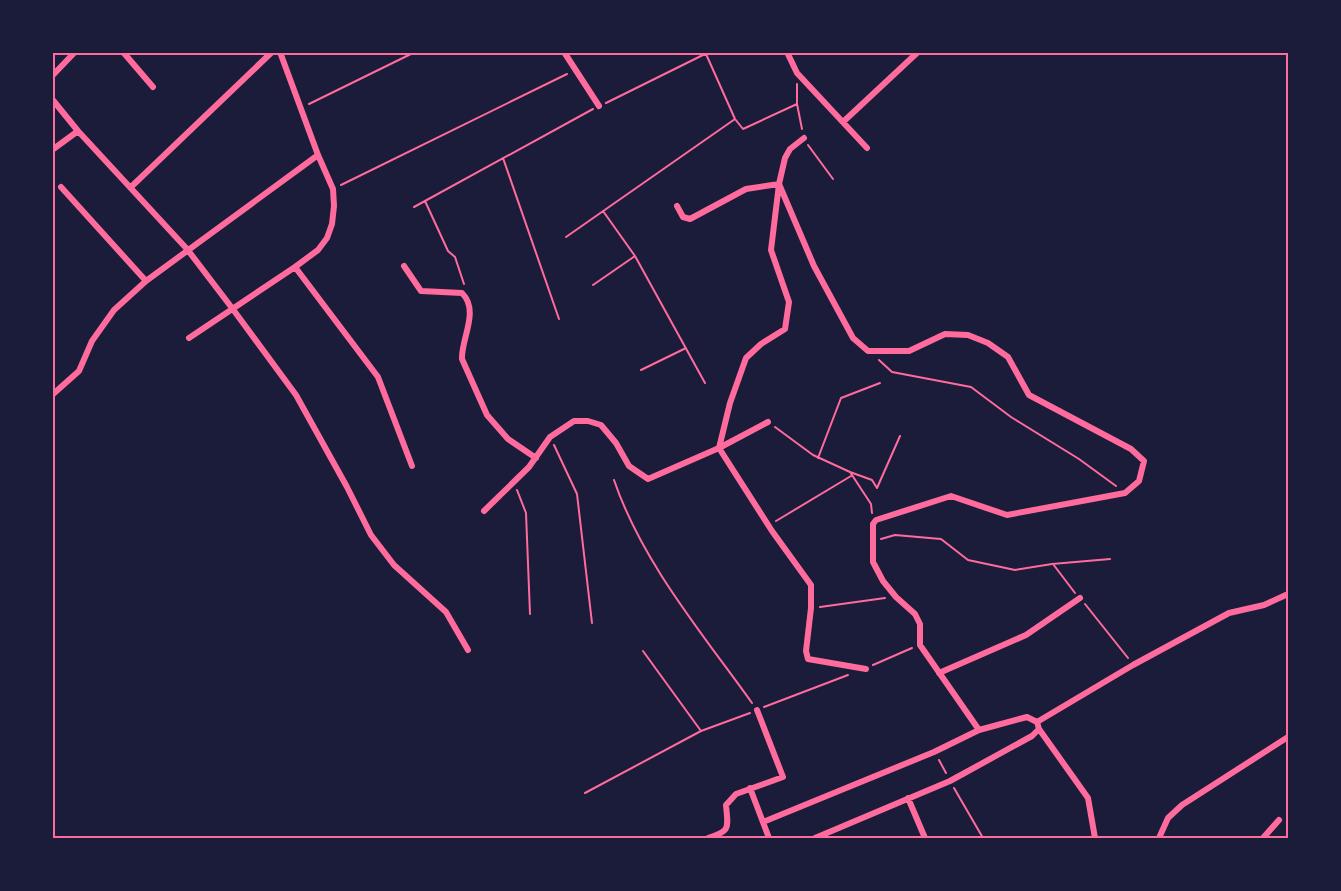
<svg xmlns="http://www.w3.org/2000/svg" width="1341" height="891" viewBox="0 0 1341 891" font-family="Jost,sans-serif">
<rect width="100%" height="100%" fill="#1b1b3a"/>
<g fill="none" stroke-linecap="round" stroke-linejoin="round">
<path stroke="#ff6b9d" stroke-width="2" d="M706,54L735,119L743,129L797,104
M797,84V104L802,129
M606,103L709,52
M309,104L415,52
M808,145L833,179
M503,158L559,319
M341,185L567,74
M425,201L448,251L455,257L464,284
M414,207L593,109
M603,211L635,256L705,383
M566,237L735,119
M593,285L635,256
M879,360L892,372L971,387L1011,417L1079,459L1116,486
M641,370L686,348
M775,427L813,455L850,472L871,504L872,513
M554,445L577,494L592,623
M818,458L841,398L880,383
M850,472L872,480L877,488
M614,480C642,562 702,633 752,703
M877,488L900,436
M517,490L526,513L530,614
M776,521L851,476
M881,539L895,535L941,539L968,560L1015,570L1052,564L1110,559
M1053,564L1075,593
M1085,604L1128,658
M820,607L885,598
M643,651L701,731
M873,665L912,648
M764,707L848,675
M939,760L946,773
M954,788L983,838
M585,793L701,731L750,713"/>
<path stroke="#ff6b9d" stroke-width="6" d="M123,52L153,87
M564,52L599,106
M787,52L797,73L867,148
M52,76L75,52
M52,99L78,131L187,249L232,308L296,395L347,487L371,535L394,565L446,612L468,650
M843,122L918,52
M804,138L790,149L785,158L779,184L814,266L853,338L868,351H909L945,334L968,335L988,343L1008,357L1029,395L1131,449L1144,461L1139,481L1125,493L1007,515L951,496L876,520L873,524V562L883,581L896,597L915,614L920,624V645L979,730
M52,150L78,131
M61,187L146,281
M131,187L272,52
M404,266L421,291L462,293C480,311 461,339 462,359L487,415L508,439L536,458
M295,267L378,377L412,466
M189,338L295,267L318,250L327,238L332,224L334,206L333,189L318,155L280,52
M52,395L79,371L92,341L114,310L146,281L318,155
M768,422L719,448L772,531L811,585V608L806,651L808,659L866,669
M484,511L529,467L550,437L574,421H588L601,425L616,443L629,466L648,479L719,448L730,403L746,358L761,344L785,329L789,302L771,250L779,184L746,189L690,219L683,217L677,206
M939,673L1026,635L1080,598
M1037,722L1133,665L1229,613L1264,605L1288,594
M750,788L769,838
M908,798L925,838
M763,822L934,752L979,730L1027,717L1037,722L1039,729L1088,798L1095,838
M708,838C731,831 728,828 726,805L736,794L783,777L757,710
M815,838L950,781L1032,736L1039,729
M1159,838L1168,818L1182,805L1288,737
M1263,838L1279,820"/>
</g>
<rect width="1341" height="891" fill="none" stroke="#1b1b3a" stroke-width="108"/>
<rect x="54" y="54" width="1233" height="783" fill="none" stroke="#ff6b9d" stroke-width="2"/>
</svg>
